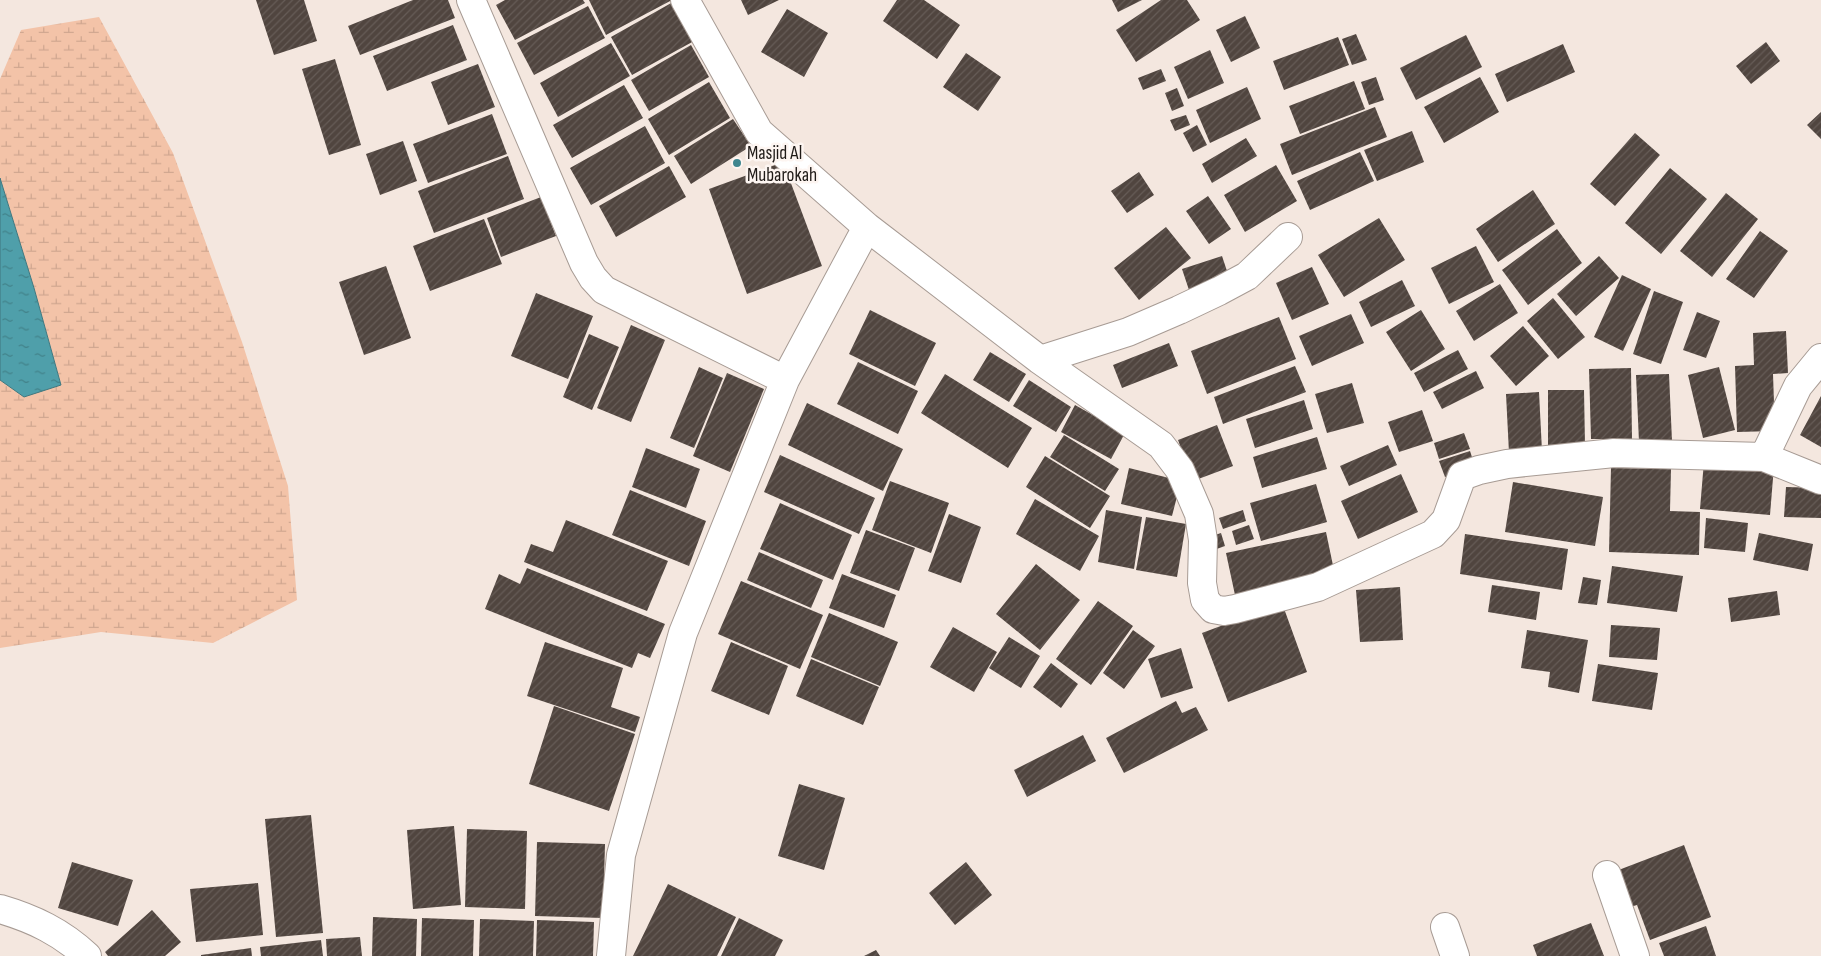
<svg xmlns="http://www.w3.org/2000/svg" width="1821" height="956" viewBox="0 0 1821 956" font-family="'Sofia Sans Condensed',sans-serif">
<defs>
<pattern id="wetland-marsh" width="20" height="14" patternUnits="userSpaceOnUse" patternTransform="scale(1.25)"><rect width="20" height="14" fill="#f3c3a8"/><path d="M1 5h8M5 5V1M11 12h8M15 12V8" fill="none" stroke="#d0a790"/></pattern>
<pattern id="water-ripples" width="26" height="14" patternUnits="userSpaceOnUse" patternTransform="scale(1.25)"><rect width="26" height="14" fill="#4f9faa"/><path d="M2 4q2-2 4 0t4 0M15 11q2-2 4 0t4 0" fill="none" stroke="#418189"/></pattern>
<pattern id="building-hatch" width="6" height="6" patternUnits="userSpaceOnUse" patternTransform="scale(1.25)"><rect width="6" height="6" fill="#50453f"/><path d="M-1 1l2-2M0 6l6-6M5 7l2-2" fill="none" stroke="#665c57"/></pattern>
</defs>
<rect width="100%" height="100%" fill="#f4e7df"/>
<path fill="url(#wetland-marsh)" d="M99,17L173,153L242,342L288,486L297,600L213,643L101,632L0,648V380L24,397L61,384L34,288L0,178V79L21,30Z"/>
<path fill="url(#water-ripples)" stroke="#41777e" d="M0,178L34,288L61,385L24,397L0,380Z"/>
<path fill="url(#building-hatch)" d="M256,0H304L317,41L274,55Z
M413,0H448L455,18L360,55L348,26Z
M505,0H583L585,3L515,40L496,5Z
M589,0H672L606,35Z
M741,0H779L748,15Z
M897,0H924L960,25L937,59L883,21Z
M1112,0H1142L1118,12Z
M1161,0H1187L1200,20L1136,62L1116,30Z
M673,2L694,41L632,75L611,37Z
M588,6L605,38L534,75L517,43Z
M787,9L828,33L804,77L761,52Z
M1245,16L1260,48L1231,62L1216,30Z
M453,25L467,60L387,91L373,56Z
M1356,34L1367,60L1352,65L1342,39Z
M1466,35L1482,67L1416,100L1400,68Z
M1338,37L1349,65L1284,90L1273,61Z
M1766,42L1780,61L1751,84L1736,66Z
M611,43L630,76L558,117L540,83Z
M1563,44L1575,72L1507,102L1495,74Z
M691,45L709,77L649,111L631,80Z
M1210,50L1224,83L1188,99L1174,67Z
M966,53L1001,77L978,111L943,87Z
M335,59L361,145L329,155L302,69Z
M478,64L495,107L448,125L431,82Z
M1161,69L1166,81L1143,90L1138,78Z
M1376,77L1384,100L1369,105L1361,82Z
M1480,77L1499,112L1444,143L1424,107Z
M1354,81L1365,109L1300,134L1289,106Z
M709,82L730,118L669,155L648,119Z
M624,85L643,118L572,158L553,125Z
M1247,87L1261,119L1210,143L1196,110Z
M1177,88L1184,106L1172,111L1165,93Z
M1375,107L1387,137L1292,175L1280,144Z
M1821,112V139L1807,125Z
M492,114L507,154L428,183L413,144Z
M1186,115L1190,125L1175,131L1170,120Z
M733,119L751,146L691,184L674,156Z
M1197,125L1207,145L1193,152L1183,133Z
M645,126L665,163L591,205L570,168Z
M1412,131L1424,162L1377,181L1364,150Z
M1635,133L1660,155L1615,206L1590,184Z
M1246,138L1257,156L1212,183L1202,164Z
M403,141L417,181L380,195L366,154Z
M1360,152L1374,181L1310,210L1297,181Z
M508,156L524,199L434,233L418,191Z
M783,162L822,266L747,294L709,189Z
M1276,165L1297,201L1245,232L1224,195Z
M669,166L686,197L616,237L599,206Z
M1670,168L1707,199L1661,254L1625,223Z
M1139,172L1154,195L1127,213L1111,191Z
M1533,190L1555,224L1498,262L1476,229Z
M1726,193L1758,219L1712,277L1680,251Z
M1208,196L1231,229L1209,244L1186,211Z
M541,197L556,236L501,257L487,218Z
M1379,218L1405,260L1344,297L1318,255Z
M484,219L502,264L430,291L413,246Z
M1166,227L1191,258L1139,300L1114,268Z
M1557,229L1582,263L1528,305L1502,270Z
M1760,231L1788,251L1754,298L1726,279Z
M1476,246L1494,282L1449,304L1431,268Z
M1222,256L1230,280L1190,293L1182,269Z
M1599,256L1619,278L1576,316L1557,294Z
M386,266L411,338L364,355L339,282Z
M1312,267L1329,304L1292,320L1276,283Z
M1622,275L1651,289L1623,351L1594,337Z
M1402,280L1415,306L1371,327L1359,302Z
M1500,284L1518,313L1474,341L1456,311Z
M1654,291L1683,302L1661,364L1633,354Z
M536,293L593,316L568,379L511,356Z
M1553,298L1585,337L1558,359L1527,321Z
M870,310L936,343L915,386L849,354Z
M1421,310L1445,349L1411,371L1386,332Z
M1697,312L1720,321L1706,358L1683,350Z
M1351,314L1364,343L1312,366L1299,336Z
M1279,317L1296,359L1207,394L1191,351Z
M631,325L665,340L631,422L597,408Z
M1523,326L1549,356L1516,386L1490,356Z
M1786,331L1788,373L1773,374L1775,431L1737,432L1735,366L1754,365L1753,333Z
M589,334L619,347L592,410L563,397Z
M1169,343L1178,366L1122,388L1113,365Z
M1458,350L1468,369L1424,392L1414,373Z
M990,352L1026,374L1009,402L973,380Z
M858,362L918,391L898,434L837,404Z
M1295,366L1306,392L1223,424L1214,397Z
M699,367L723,378L694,448L670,438Z
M1719,367L1735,430L1703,438L1688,375Z
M1631,368L1632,439H1591L1589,369Z
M1476,371L1484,388L1442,409L1433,392Z
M727,373L764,389L730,472L693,456Z
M945,374L1032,428L1008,468L921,413Z
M1669,374L1672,441L1639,442L1636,375Z
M1029,380L1071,407L1056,432L1013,406Z
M1352,383L1364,423L1327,433L1315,394Z
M1548,390H1584L1585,445L1548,446Z
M1539,392L1542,451L1509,453L1506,394Z
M1821,396V447L1800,435Z
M1304,400L1313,429L1255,448L1246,419Z
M807,403L903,449L883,491L788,445Z
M1075,405L1125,433L1111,459L1061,432Z
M1422,410L1433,441L1399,452L1388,422Z
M1217,425L1233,466L1193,481L1178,440Z
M1464,433L1470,449L1439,459L1434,443Z
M1064,435L1119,469L1105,491L1050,457Z
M1317,437L1327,469L1262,488L1253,457Z
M1388,445L1397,465L1349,486L1340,466Z
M646,448L700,469L686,508L632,487Z
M1470,451L1475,466L1445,477L1439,461Z
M780,455L875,498L859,534L764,492Z
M1045,456L1110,496L1090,528L1026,487Z
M1704,461L1774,466L1770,515L1700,509Z
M1129,468L1181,481L1172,516L1121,504Z
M1611,468L1671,469L1670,511L1700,512L1699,555L1609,552Z
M1401,474L1418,512L1358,539L1341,501Z
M890,481L949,503L931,553L872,530Z
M1513,482L1603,497L1595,546L1505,532Z
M1316,484L1327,522L1261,541L1250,503Z
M1786,487L1821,488V518L1784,517Z
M630,490L706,521L689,566L612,535Z
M1035,499L1099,536L1080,571L1016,534Z
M780,503L852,535L833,580L760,549Z
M1106,510L1142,517L1134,569L1098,562Z
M1243,510L1246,521L1223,529L1219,518Z
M949,514L981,527L961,583L928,571Z
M1146,517L1186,524L1177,577L1136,570Z
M1706,518L1748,523L1745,552L1704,548Z
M566,520L668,561L647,611L524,562L531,544L553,552Z
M1249,525L1254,539L1236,545L1232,531Z
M866,530L915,548L899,591L850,573Z
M1326,532L1335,575L1235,595L1226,553Z
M1221,533L1225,546L1211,551L1206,538Z
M1759,533L1813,544L1808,571L1753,560Z
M1465,534L1568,549L1562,590L1460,574Z
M759,552L823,580L811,608L747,580Z
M1036,564L1080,600L1040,650L996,614Z
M1612,566L1683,576L1677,612L1607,603Z
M527,568L665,624L650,658L638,653L632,668L485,609L499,574L520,584Z
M842,574L896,595L884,628L829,608Z
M1583,577L1601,580L1597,605L1578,603Z
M741,581L823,615L800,669L718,634Z
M1492,585L1540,592L1536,620L1488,612Z
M1400,587L1403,640L1360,642L1356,590Z
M1777,591L1780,615L1731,622L1728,598Z
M1098,601L1133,626L1091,685L1056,659Z
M1282,603L1307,672L1228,702L1202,633Z
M829,613L898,642L880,686L811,657Z
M1611,625L1660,628L1657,660L1609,657Z
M953,627L997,652L974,692L930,667Z
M1133,630L1155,646L1124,689L1103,673Z
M1527,630L1588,640L1579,693L1548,687L1550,672L1521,668Z
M1009,637L1040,656L1021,688L989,668Z
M545,642L623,668L611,707L640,717L635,732L527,696Z
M731,642L788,666L769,715L711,691Z
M1181,648L1193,688L1161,698L1148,659Z
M811,659L879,687L863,725L796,696Z
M1051,663L1078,684L1061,708L1033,687Z
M1598,664L1658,673L1652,710L1592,701Z
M1176,701L1182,713L1196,707L1208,730L1124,773L1106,738Z
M554,706L635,734L609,811L529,784Z
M1083,735L1096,761L1027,797L1014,770Z
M799,784L845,798L824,870L778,856Z
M311,815L323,933L276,937L265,819Z
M454,826L461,905L413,909L407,830Z
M467,829L527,831L525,909L465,907Z
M537,842L605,844L603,918L535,916Z
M1684,845L1711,917L1650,940L1637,905L1630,907L1616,871Z
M72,862L133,880L118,926L58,908Z
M966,862L992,895L955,925L929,893Z
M258,883L263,935L196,942L190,889Z
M668,884L736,917L717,956H633Z
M152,910L181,942L165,956H108L105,952Z
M373,917L417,919L416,956H372Z
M422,918L474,920L473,956H421Z
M739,918L783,940L775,956H721Z
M480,919L534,921L533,956H479Z
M537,920L594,922L593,956H536Z
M1591,923L1604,956H1537L1533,945Z
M1706,926L1716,956H1664L1659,943Z
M360,937L362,956H327L326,939Z
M321,940L323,956H261L260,947Z
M251,948L252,956H201V955Z
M876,950L880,956H864Z"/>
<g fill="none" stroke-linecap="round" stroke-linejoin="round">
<defs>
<path id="street" d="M471,0L584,263L593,278L604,290L785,380
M867,227L1040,360L1161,445L1180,470L1199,514L1203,540L1202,583L1205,600L1213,609L1224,611L1235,609L1318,587L1433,534L1446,520L1462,476L1479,470L1507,464L1614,453L1764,457L1821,480
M1040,360L1128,332L1179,310L1219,291L1247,276L1288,237
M1764,457L1798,386L1821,358
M1607,875L1635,956
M0,909C34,919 61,932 87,956
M1445,927L1455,956
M611,956L621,855L683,633L785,380L867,227L759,132L685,0"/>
</defs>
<use href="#street" stroke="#a79b94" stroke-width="30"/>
<use href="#street" stroke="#fff" stroke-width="28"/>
</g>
<circle fill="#3f868f" stroke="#fdf5f1" stroke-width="2" cx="737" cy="163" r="5"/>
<g text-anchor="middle" stroke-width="5" stroke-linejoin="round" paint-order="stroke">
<g font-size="19" fill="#1f1a17" stroke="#fdf5f1" text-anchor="start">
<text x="747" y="159">Masjid Al<tspan x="747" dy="22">Mubarokah</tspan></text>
</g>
</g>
</svg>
